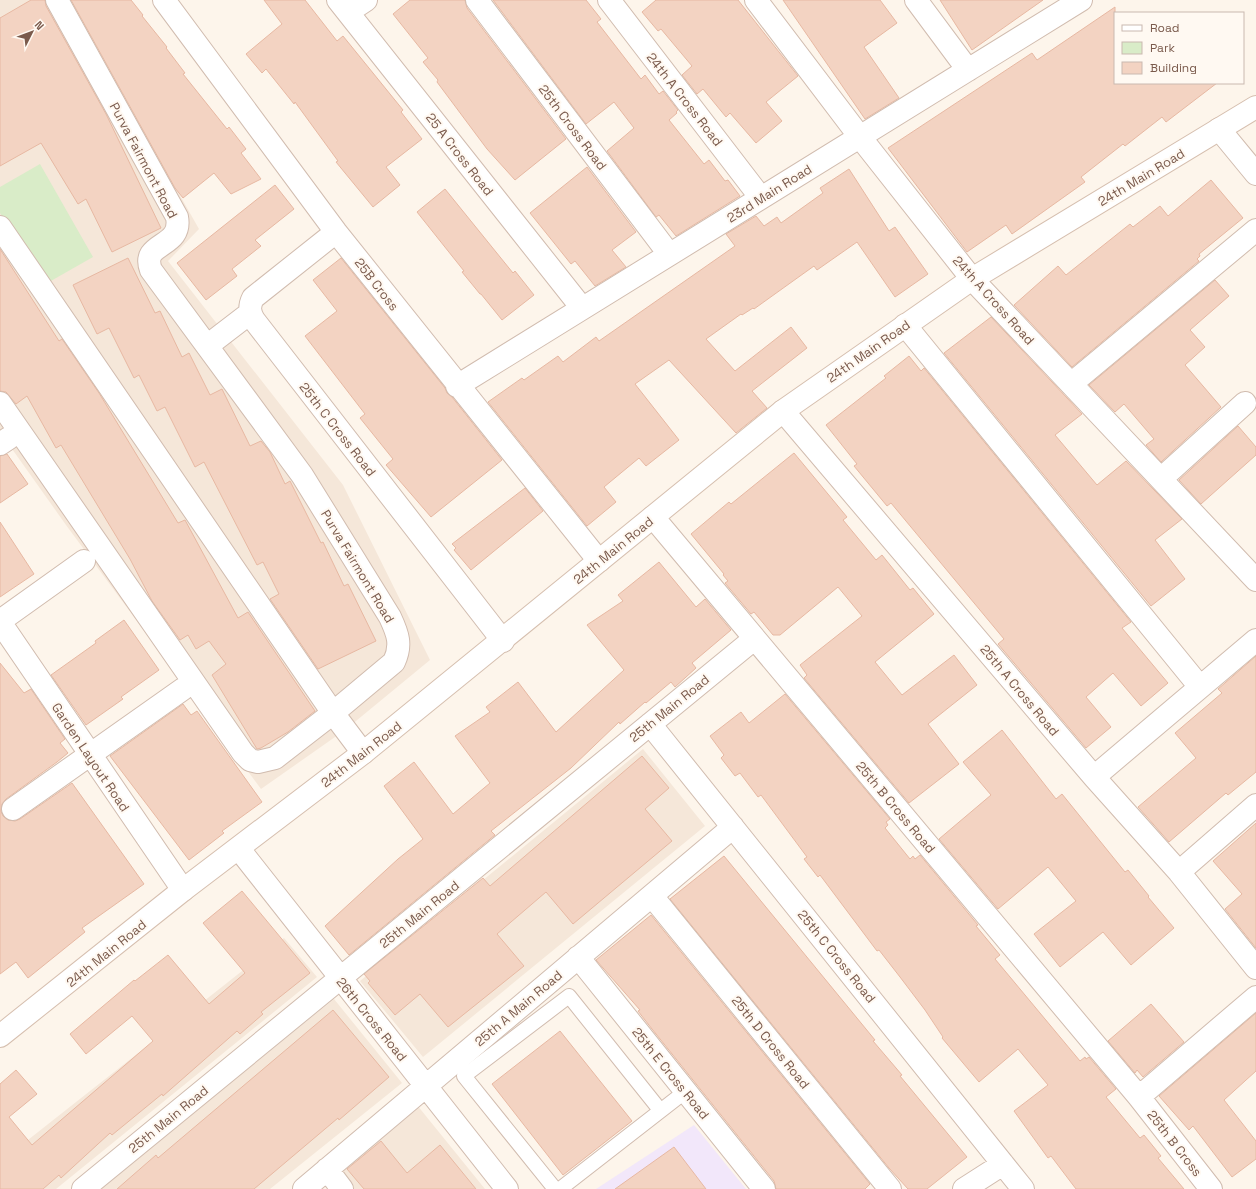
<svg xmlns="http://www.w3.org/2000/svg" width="1256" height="1189" viewBox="0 0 1256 1189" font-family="'Space Grotesk',sans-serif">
<rect width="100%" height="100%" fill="#fdf5eb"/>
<path fill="#f5e7d9" d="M0,0H69L199,229L168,261L343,485L430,660L345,730L261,789L66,525L0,432Z
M643,749L705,826L423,1057L360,981Z
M284,938L317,977L56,1189H0V1162Z
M334,999L402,1083L270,1189H99Z
M417,1105L485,1189H353L338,1170Z"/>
<path fill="#f2e7fa" d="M694,1125L746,1189H596Z"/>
<path fill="#d9ecc8" d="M40,164L93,257L42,286L0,213V187Z"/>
<path fill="#f3d3c2" stroke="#e7b8a2" d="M31,0H45L46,6L106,114L161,228L112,252L86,199L78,204L41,143L0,166V18Z
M71,0H131L143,15L142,16L167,47L166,48L185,73L183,74L227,129L229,127L246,149L241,153L261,179L231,194L214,173L183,198L175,188Z
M264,0H305L337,41L343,36L403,110L401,112L422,139L386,167L400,185L373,207L336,162L338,161L295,102L294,104L266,69L262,73L246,54L282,24Z
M410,0H465L467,8L566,139L515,180L487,149L437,82L438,80L423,62L428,58L393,14Z
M493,0H586L601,19L597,22L641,79L645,75L659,94L663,91L678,110L676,112L677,113L669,120L704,164L709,160L725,181L728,180L740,196L676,236L659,215L656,217L607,151L634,128L614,102L586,124Z
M656,0H738L798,76L766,102L782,121L756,143L730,113L726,117L703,89L697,94L682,75L692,66L661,29L658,31L642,12Z
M783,0H880L897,23L864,47L899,98L865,119Z
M940,0H1043L972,50Z
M1115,7V83H1217L1166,122L1162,117L1125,146L1123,144L1081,177L1085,182L1012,234L1006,225L967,252L888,148L1032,53L1037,60Z
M587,167L636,232L612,250L626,267L595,286L575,261L571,264L530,213Z
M849,169L889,231L895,227L928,274L895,297L857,242L817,270L814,266L754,309L753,308L742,315L741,314L706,339L735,371L791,327L807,348L752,391L767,408L736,433L669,360L635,384L679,440L646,466L639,458L604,487L616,502L587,526L488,402L522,378L524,380L558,356L563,362L596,337L599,341L705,267L735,246L726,234L756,216L764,226L777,217L781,223L823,193L820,188Z
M1211,180L1243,218L1199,254L1200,256L1197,259L1199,261L1072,367L1014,305L1058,266L1066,275L1130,224L1133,227L1160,206L1168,216Z
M275,185L294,209L255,240L261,246L232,269L237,276L206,300L177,263Z
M445,189L513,273L515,271L534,295L502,320L481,294H480L462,272L464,271L417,212Z
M0,249L59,341L62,339L99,393L178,523L185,520L238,618L248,612L315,711L288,732L261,748L257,749L212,675L226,664L209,641L196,649L188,635L180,640L152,601L130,559L61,445L56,448L27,396L16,404L6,392L0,391Z
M128,258L155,313L160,311L182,357L189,353L210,395L222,389L250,446L261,441L270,452L285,484L290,481L321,543L323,542L344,586L348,584L376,641L318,669L270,599L279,594L263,562L257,565L204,462L195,467L165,407L157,411L139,375L134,378L109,328L97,334L73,285Z
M341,258L445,388L447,393L452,397L502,460L431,517L386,465L393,459L360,418L365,414L305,336L337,311L313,280Z
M1215,280L1229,296L1190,330L1205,347L1185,365L1221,407L1161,462L1146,445L1154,439L1124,404L1115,412L1089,385Z
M991,317L1082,414L1055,435L1097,485L1126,461L1182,519L1155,540L1185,579L1151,606L944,353Z
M909,356L921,371L924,368L1131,622L1122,628L1168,683L1141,706L1113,673L1086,697L1111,727L1086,748L998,644L1004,639L891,503L887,506L854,466L857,464L826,425L886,378L884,376Z
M1238,426L1256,447V455L1201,504L1179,480Z
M794,453L847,517L843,520L876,560L882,555L910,590L913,588L934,614L875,662L902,695L954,655L977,685L928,724L959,764L909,803L804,678L807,675L800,665L862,616L838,587L780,635H773L754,612L751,614L725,583L728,581L723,575L724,574L691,534L729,502L731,504Z
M7,454L28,484L0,503V456Z
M525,488L543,511L471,570L454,550L456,548L452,544Z
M0,522L34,574L0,597Z
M659,562L696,607L705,599L731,630L692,663L696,668L675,687L671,682L646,703L645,702L620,724L619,722L571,768L491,831L495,835L349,955L325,926L398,859L423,839L384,786L414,762L453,814L490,783L455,736L490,712L486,707L518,682L556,732L624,670L587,625L623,601L618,595Z
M124,620L159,670L121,697L123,699L86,725L51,675L96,643L95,641Z
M1256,656V772L1228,795L1226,793L1169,842L1138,807L1196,758L1175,733L1222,693L1218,689Z
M0,663L24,693L31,689L65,739L60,743L68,753L57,762L6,799L2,804L1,811L3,816L8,820L15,821L20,819L72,783L144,884L82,928L85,932L28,978L16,962L0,974Z
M785,694L890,819L886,822L888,825L885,828L910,859L913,856L915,859L920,855L978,925L976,926L1000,955L995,959L1080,1061L1085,1057L1086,1059L1089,1057L1116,1089L1106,1097L1140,1138L1144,1135L1161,1156L1158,1158L1184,1189H1076L1051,1156L1048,1158L1014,1111L1048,1085L1018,1049L979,1082L942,1038L943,1037L925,1010L900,977L879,950L877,951L820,875L818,877L804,859L807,857L761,795L758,797L740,773L735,776L721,758L724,755L710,736L741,712L749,723Z
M183,704L191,715L197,711L262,802L222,831L224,833L189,860L110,756Z
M1002,730L1056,799L1062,794L1125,872L1128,870L1149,896L1148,897L1174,928L1131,965L1103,932L1060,967L1034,934L1076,901L1048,867L998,909L939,839L991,795L963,762Z
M642,756L669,788L645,809L672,841L573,924L546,892L497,934L524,966L448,1027L420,994L395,1015L368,983L370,981L364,974L483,878L490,886Z
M1256,823V948L1225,909L1242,894L1213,861Z
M724,856L875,1040L873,1041L902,1075L900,1076L967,1157L927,1189H908L889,1168L670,899Z
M242,891L310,973L261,1012L263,1014L240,1034L237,1031L163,1096L162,1094L112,1135L110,1133L61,1178L59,1175L43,1189H0V1084L16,1070L37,1094L9,1117L32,1145L153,1041L132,1016L86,1054L70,1034L134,980L135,981L168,955L209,1004L245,973L203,923Z
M651,915L870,1184L865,1189H776L774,1181L652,1029L638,1011L640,1010L596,960Z
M1151,1004L1184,1042L1143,1077L1137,1070L1135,1073L1108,1041Z
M333,1010L389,1077L339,1120L338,1118L254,1189H117L156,1155L158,1158Z
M1256,1013V1071L1224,1100L1256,1141V1159L1232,1177L1193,1126L1189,1130L1159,1096Z
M560,1031L632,1121L563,1175L492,1084Z
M381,1141L407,1173L440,1145L476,1189H364L347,1169Z
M674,1147L706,1189H615Z"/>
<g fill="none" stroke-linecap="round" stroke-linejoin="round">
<defs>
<path id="lane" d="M555,1189L464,1076L569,996L660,1110
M560,1189L686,1091"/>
<path id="street" d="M164,0L336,232L599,561
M338,0L582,308
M477,0L669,254
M609,0L761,198
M756,0L860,137L972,279L1256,580
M916,0L968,70
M348,12L366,0
M1219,129L1256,174
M0,227L333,713L363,753
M336,232L253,298C249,306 249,312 254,320L503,641
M905,325L1200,687
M207,346L250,313
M1071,384L1256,230
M457,386L1081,0
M0,403L243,753L250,760L258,762L275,758L333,713L394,662C402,645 398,634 390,617L302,475L151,270C140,241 183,249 177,217L57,0
M783,411L1094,777L1179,872L1256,968
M0,444L9,438
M1162,478L1245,403
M653,517L1139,1097L1211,1189
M0,621L84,561
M0,622L183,890
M650,724L1023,1189
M1094,777L1256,640
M13,809L183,689
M239,849L507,1189
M1179,872L1256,805
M652,896L890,1189
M578,957L764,1189
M1139,1097L1256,997
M327,1169L342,1189
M83,1189L754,639
M304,1189L733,827
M964,1189L1003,1164"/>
<path id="secondary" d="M0,1036L183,890L363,753L783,411L972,279L1256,107"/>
</defs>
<use href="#lane" stroke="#d1bcaf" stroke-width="16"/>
<use href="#street" stroke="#d1bcaf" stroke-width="24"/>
<use href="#secondary" stroke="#d6bfaf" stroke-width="24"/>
<use href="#lane" stroke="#fff" stroke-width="14"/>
<use href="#street" stroke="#fff" stroke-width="22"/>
<use href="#secondary" stroke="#fff" stroke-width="22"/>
</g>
<g text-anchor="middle" stroke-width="4" stroke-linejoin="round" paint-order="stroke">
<g font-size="13" fill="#7a5a4c" stroke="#fff9f2">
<text transform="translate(685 99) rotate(52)" y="5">24th A Cross Road</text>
<text transform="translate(573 127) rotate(53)" y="5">25th Cross Road</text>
<text transform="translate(460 154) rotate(52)" y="5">25 A Cross Road</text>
<text transform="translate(144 160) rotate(62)" y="5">Purva Fairmont Road</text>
<text transform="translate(1141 177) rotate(-31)" y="5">24th Main Road</text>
<text transform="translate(769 193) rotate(-32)" y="5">23rd Main Road</text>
<text transform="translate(377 284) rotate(52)" y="5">25B Cross</text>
<text transform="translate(994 300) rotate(48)" y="5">24th A Cross Road</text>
<text transform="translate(868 351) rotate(-35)" y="5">24th Main Road</text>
<text transform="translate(338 429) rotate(52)" y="5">25th C Cross Road</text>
<text transform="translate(613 550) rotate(-39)" y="5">24th Main Road</text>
<text transform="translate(358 566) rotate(59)" y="5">Purva Fairmont Road</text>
<text transform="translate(1020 690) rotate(50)" y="5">25th A Cross Road</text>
<text transform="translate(669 708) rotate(-39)" y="5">25th Main Road</text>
<text transform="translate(361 754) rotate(-38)" y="5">24th Main Road</text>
<text transform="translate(91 757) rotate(56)" y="5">Garden Layout Road</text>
<text transform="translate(896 807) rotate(50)" y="5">25th B Cross Road</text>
<text transform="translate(419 914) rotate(-39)" y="5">25th Main Road</text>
<text transform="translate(106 953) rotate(-39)" y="5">24th Main Road</text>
<text transform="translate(837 956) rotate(51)" y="5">25th C Cross Road</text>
<text transform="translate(518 1008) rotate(-40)" y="5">25th A Main Road</text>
<text transform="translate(372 1019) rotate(51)" y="5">26th Cross Road</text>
<text transform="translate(771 1042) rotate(51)" y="5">25th D Cross Road</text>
<text transform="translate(671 1073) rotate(51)" y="5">25th E Cross Road</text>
<text transform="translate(168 1119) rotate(-39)" y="5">25th Main Road</text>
<text transform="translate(1175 1143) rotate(52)" y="5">25th B Cross</text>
</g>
</g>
<rect x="1114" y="12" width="130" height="72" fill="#fff9f2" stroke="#cab9b0"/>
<rect x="1122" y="25" width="20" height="6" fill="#ffffff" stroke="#cab9b0"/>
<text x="1150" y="32" font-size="12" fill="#7a5a4c">Road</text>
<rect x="1122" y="42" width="20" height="12" fill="#d9ecc8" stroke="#cab9b0"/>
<text x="1150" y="52" font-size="12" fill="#7a5a4c">Park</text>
<rect x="1122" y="62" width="20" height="12" fill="#f3d3c2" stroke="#cab9b0"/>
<text x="1150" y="72" font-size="12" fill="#7a5a4c">Building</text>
<g transform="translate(32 32) rotate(48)" stroke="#fff9f2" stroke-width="3" paint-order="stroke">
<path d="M0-3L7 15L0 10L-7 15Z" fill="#7a5a4c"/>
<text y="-6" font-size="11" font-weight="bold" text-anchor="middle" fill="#7a5a4c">N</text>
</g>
</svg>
